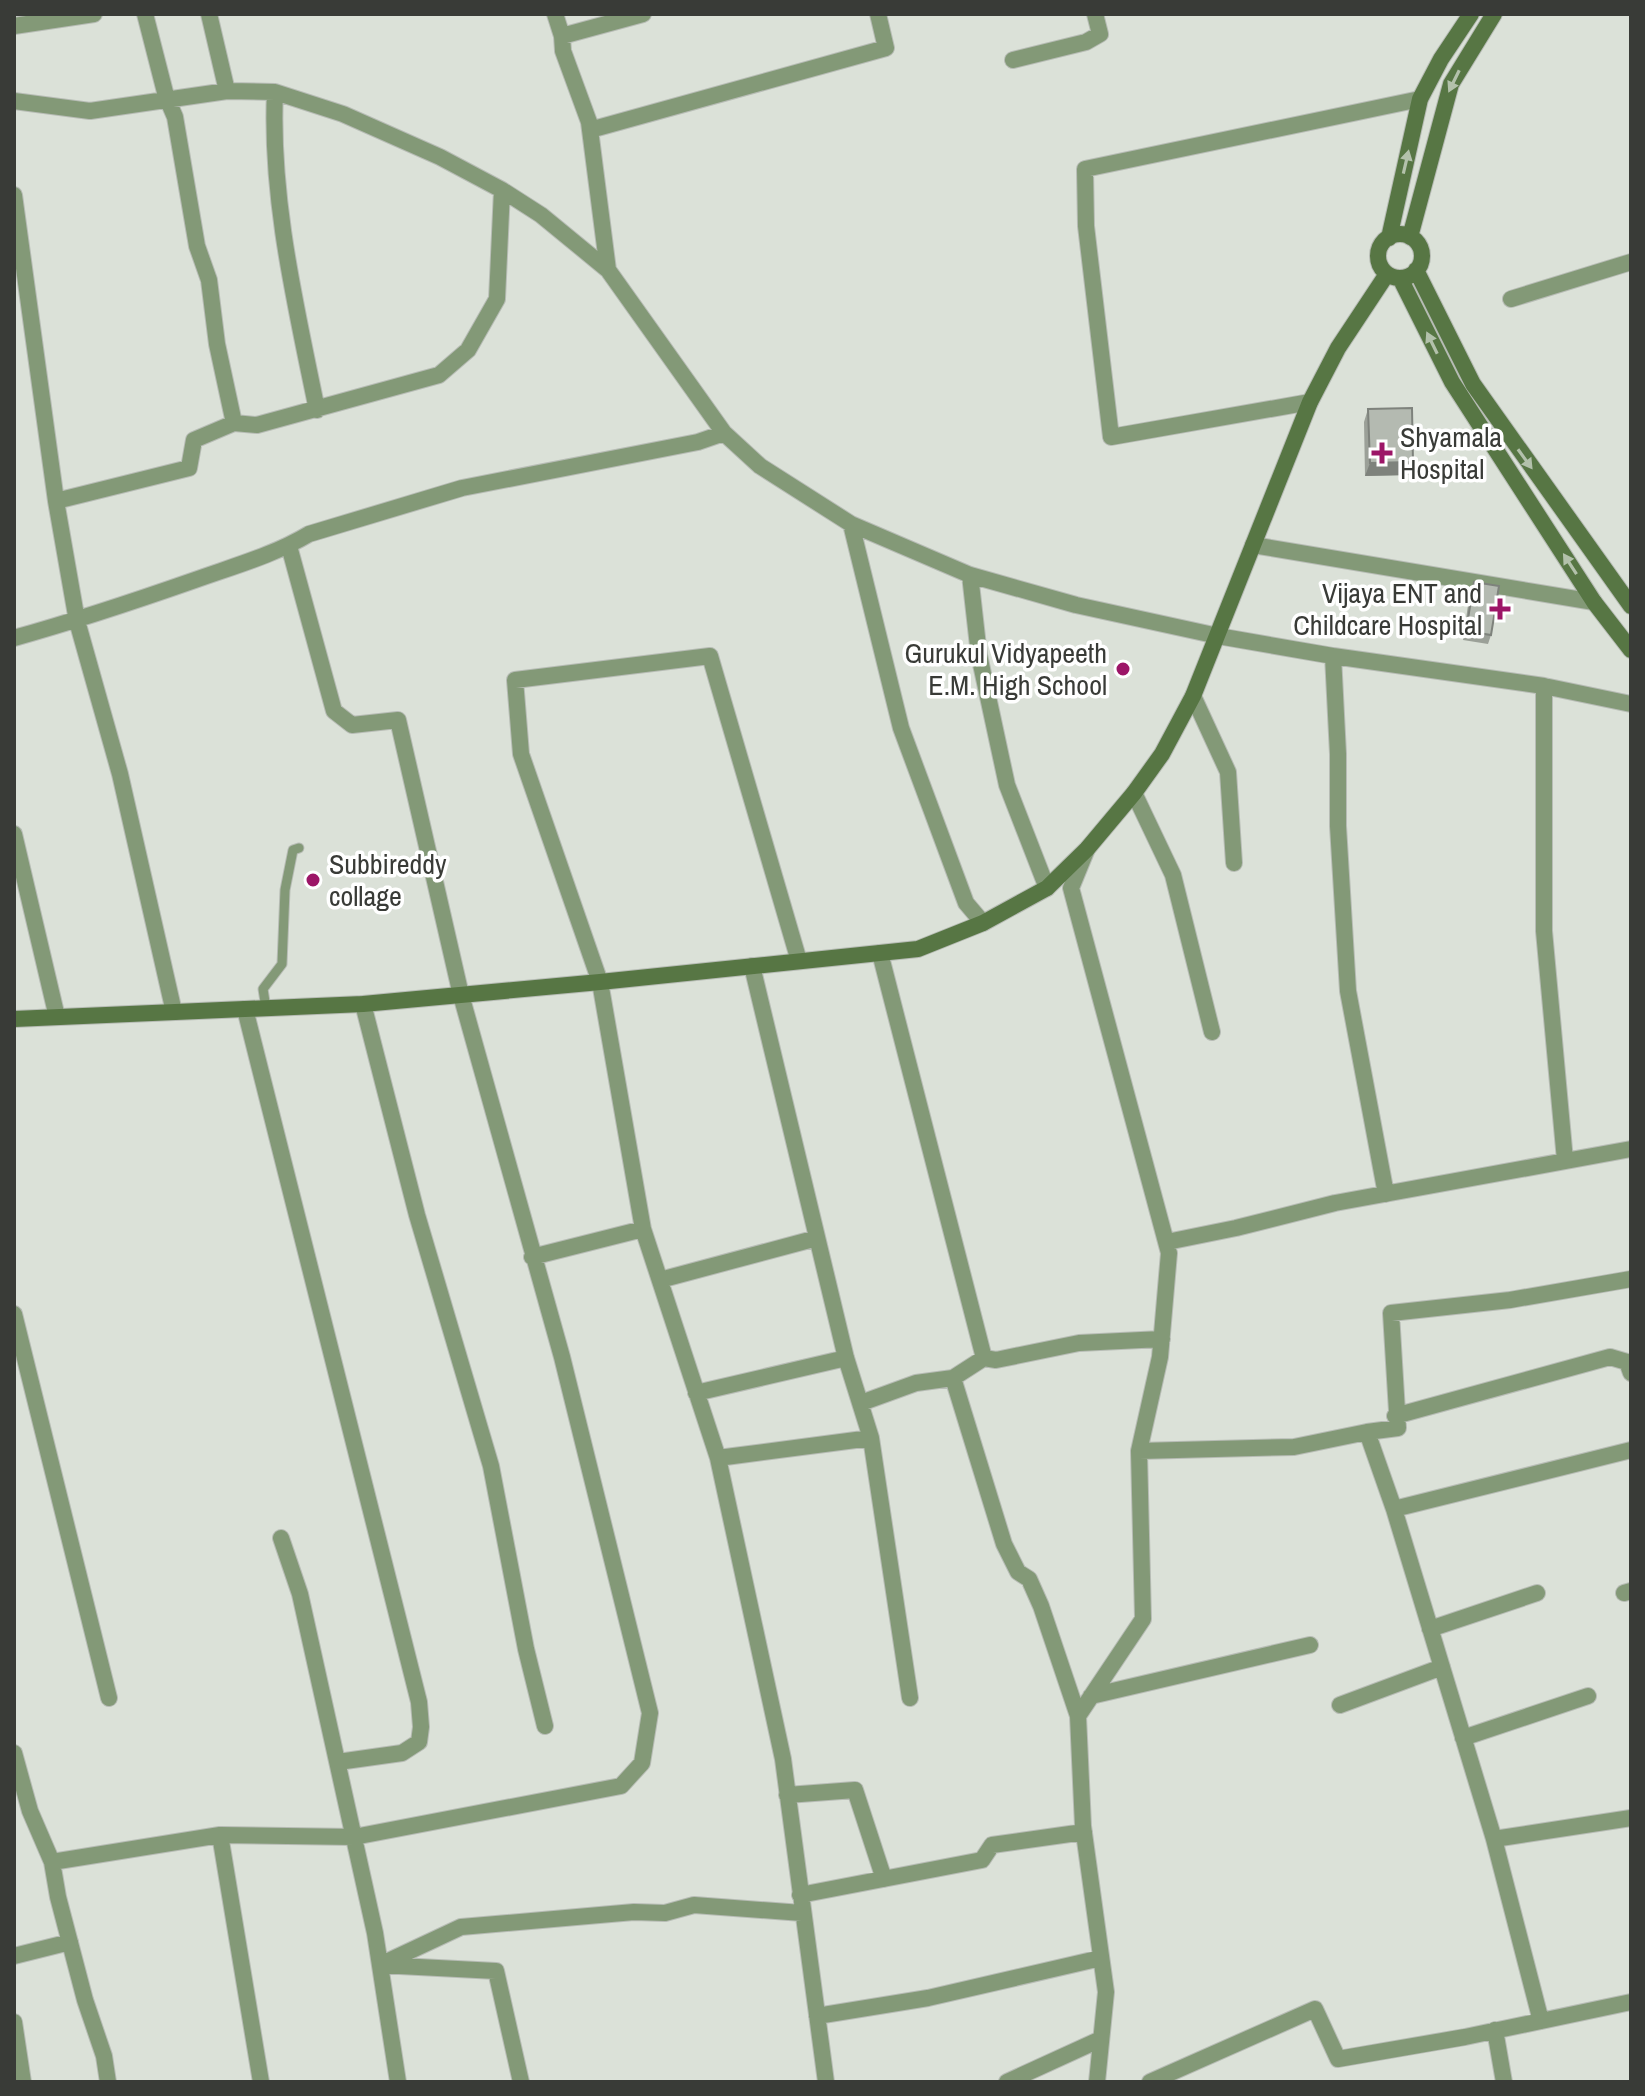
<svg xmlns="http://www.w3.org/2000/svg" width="1645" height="2096" viewBox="0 0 1645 2096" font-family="'Archivo Narrow',sans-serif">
<rect width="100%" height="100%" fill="#dbe1d8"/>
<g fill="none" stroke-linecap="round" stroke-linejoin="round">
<defs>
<path id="service" d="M266,1008L263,989L282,964L285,890L293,850L299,848"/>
<path id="minor" d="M145,14L166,96L175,117L197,246L209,280L217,344L234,423
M209,14L227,91
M555,14L562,36L563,51L589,122L608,270
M14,26L94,14
M562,36L643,14
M1013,60L1086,42L1100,34L1095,14
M275,92C270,199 296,306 317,410
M14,101L90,111L227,91L275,92L343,114L440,157L502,190L541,215L608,270L724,433L760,466L851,524L970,575L1076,605L1218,636L1333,656L1544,686L1631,704
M590,130L886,48L878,14
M14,195L56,501L77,621L120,774L174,1012
M1511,299L1631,262
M1310,402L1111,437L1086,226L1085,169L1420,99
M56,501L189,468L194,440L234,423L257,425L439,375L468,350L497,299L502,190
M851,524L901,728L966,903L983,923
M1253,545L1594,602
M970,575L979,655L1007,785L1047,888
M14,638C75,621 135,601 195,580C234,566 274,555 309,534L462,488L698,442L724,433
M1333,656L1338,754V826L1348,991L1386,1194
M1544,686V931L1565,1160
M1193,696L1228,772L1234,863
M1134,793L1173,875L1212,1032
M14,834L57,1017
M1087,849L1071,888L1169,1253L1160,1357L1139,1451L1143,1619L1078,1716L1083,1826L1106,1992L1097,2082
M880,953L984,1358
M799,961L710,656L515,680L521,754L600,982L643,1229L718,1458L783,1759L826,2082
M752,966L846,1358L871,1438L910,1698
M363,1004L417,1215L491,1466L526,1649L545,1726
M245,1009L419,1702L421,1727L419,1742L402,1753L338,1762
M1167,1242L1236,1228L1335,1203L1631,1149
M532,1257L643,1229
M660,1280L817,1238
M14,1314L109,1698
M953,1378L1004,1544L1018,1572L1029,1579L1041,1606L1078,1716
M696,1393L846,1358
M861,1403L916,1383L953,1378L984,1358L996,1360L1079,1343L1162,1339
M1395,1416L1610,1357L1627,1362L1631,1373
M1631,1450L1394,1509L1494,1839L1631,1818
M1139,1451L1294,1447L1367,1432
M718,1458L871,1438
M1394,1509L1367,1432L1398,1428L1391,1313L1510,1300L1631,1279
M281,1538L300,1594L375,1933L398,2082
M1624,1593L1631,1591
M1430,1629L1537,1593
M1091,1696L1310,1645
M1340,1705L1442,1667
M1463,1738L1588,1696
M14,1753L30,1811L52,1862L58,1897L85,2000L104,2056L108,2082
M787,1795L855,1790L884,1879
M220,1835L354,1837L621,1786L642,1763L650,1713L562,1357L461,995L398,720L352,725L334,711L289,546
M1494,1839L1541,2021
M52,1862L220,1835L261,2082
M800,1895L982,1860L992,1845L1084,1832
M14,1956L70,1942
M817,2016L928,1998L1101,1958
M14,2022L23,2082
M1495,2030L1504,2082
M521,2082L496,1971L380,1965L461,1927L634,1912L665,1913L694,1905L802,1913
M1007,2082L1101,2039
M1150,2082L1315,2009L1338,2059L1465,2037L1631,2002"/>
<path id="secondary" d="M1378 256a22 22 0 1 1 44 0a22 22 0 1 1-44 0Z
M1410,237L1451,84L1494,14
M1389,238L1420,99L1441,59L1471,14
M1416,270L1473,384L1631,606
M1400,278L1452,382L1594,602L1631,650
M14,1019L363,1004L600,982L918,949L983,923L1047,888L1087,849L1134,793L1162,754L1193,696L1310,402L1338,348L1387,274"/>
</defs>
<use href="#service" stroke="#b7bcb5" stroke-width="11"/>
<use href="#minor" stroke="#b7bcb5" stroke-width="18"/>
<use href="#secondary" stroke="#b7bcb5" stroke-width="18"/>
<use href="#service" stroke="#839977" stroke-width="9"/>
<use href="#minor" stroke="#839977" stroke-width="16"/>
<use href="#secondary" stroke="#577644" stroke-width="16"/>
</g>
<path fill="#9ba098" d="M1368,409L1413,462L1408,475L1365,476L1364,422Z
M1474,582L1491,635L1488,644L1463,640L1470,591Z"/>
<path fill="#7e827c" d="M1413,462L1408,475L1365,476L1370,463Z"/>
<path fill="#b4bab1" stroke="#7e827c" stroke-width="2" d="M1412,408L1413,462L1370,463L1368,409Z
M1474,582L1499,586L1491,635L1466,631Z"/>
<defs><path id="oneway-solid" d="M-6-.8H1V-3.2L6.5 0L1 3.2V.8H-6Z" transform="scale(2)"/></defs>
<g fill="#b3c1ab">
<use href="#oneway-solid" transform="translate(1454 81) rotate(116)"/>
<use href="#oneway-solid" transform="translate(1406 162) rotate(-77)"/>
<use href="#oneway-solid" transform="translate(1432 343) rotate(-116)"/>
<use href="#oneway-solid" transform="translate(1525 459) rotate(54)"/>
<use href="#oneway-solid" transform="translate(1570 564) rotate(-123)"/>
</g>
<g fill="#9c1567" stroke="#fff" stroke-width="3">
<path d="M1378 441h8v8h8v8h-8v8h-8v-8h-8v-8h8z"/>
<path d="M1496 597h8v8h8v8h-8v8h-8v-8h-8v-8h8z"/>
<circle cx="1123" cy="669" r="8"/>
<circle cx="313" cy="880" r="8"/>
</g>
<g text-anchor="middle" stroke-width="7" stroke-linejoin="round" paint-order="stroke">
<g font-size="28" fill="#393b37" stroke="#fff" text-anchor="start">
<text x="1400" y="447">Shyamala<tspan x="1400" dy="32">Hospital</tspan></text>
<text x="1482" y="603" text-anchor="end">Vijaya ENT and<tspan x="1482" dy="32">Childcare Hospital</tspan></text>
<text x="1107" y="663" text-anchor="end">Gurukul Vidyapeeth<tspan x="1107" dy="32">E.M. High School</tspan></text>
<text x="329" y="874">Subbireddy<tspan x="329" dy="32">collage</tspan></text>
</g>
</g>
<rect width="1645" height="2096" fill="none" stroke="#393b37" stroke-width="32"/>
</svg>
